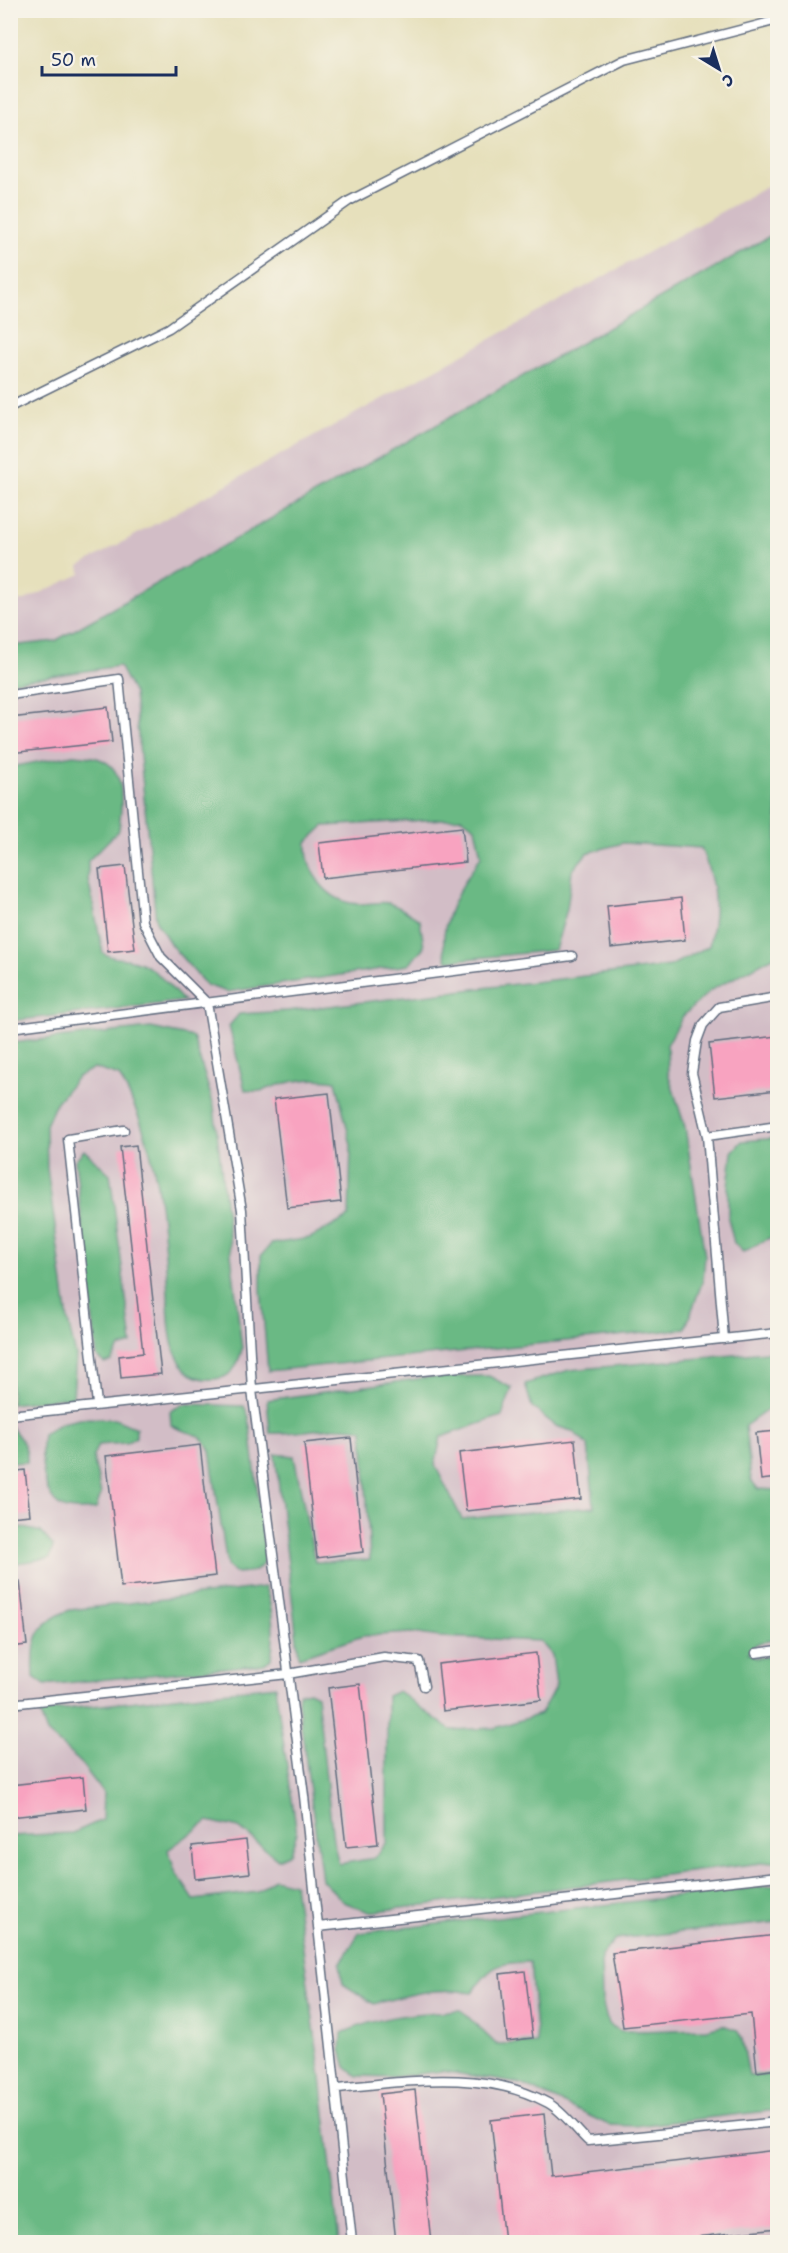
<svg xmlns="http://www.w3.org/2000/svg" width="788" height="2253" viewBox="0 0 788 2253" font-family="'Shantell Sans',sans-serif">
<rect width="100%" height="100%" fill="#f7f3e8"/>
<filter id="ink" filterUnits="userSpaceOnUse"><feTurbulence type="fractalNoise" baseFrequency=".0167" numOctaves="2"/><feDisplacementMap in="SourceGraphic" scale="12" xChannelSelector="R" yChannelSelector="G"/><feConvolveMatrix kernelMatrix="1 2 1 2 8 2 1 2 1" color-interpolation-filters="sRGB"/></filter>
<filter id="wash" filterUnits="userSpaceOnUse"><feTurbulence type="fractalNoise" baseFrequency=".008" numOctaves="4" result="noise"/><feDisplacementMap in="SourceGraphic" scale="24" xChannelSelector="R" yChannelSelector="G"/><feGaussianBlur stdDeviation="1.35" result="paint"/><feColorMatrix in="noise" values="0 0 0 0 0 0 0 0 0 0 0 0 0 0 0 0 0 1.4 0 .05"/><feComposite in="paint" operator="in"/></filter>
<g filter="url(#wash)">
<rect width="100%" height="100%" fill="#e6e0bc"/>
<path fill="#d2bdc6" d="M777,181V2242H11L10,602L23,601L81,574L79,566Z"/>
<path fill="#6ab984" stroke="#427471" stroke-width="1.5" d="M777,232V955L711,990L683,1016L667,1045L668,1073L685,1127L705,1256L703,1280L685,1329L268,1371L261,1290V1256L271,1244L310,1238L349,1217L351,1145L336,1081C318,1078 301,1079 283,1084C266,1088 263,1094 245,1090L229,1026L239,1014L287,1011L670,966L709,946C718,906 716,886 701,848L623,843L587,853L572,871L567,909L555,950L447,961C434,925 462,885 481,856L475,827L462,818L324,826L307,842C305,872 327,902 358,904C368,905 382,900 391,904C401,907 411,915 420,920L424,947L408,965L227,992L206,985L171,945L156,921L134,694L119,666L11,682V646L55,641Z
M73,755C82,756 94,756 102,760C128,771 121,808 119,830L88,861V879L103,953C113,960 123,957 135,961C156,967 169,987 184,1001L11,1021V767Z
M151,1028L193,1037L214,1106L242,1349C240,1356 238,1365 233,1370C227,1377 223,1378 214,1379C189,1381 181,1367 173,1346C167,1326 169,1299 167,1278C161,1205 157,1141 119,1076L94,1068L77,1077L56,1103L46,1125L47,1168L68,1321L76,1356L73,1397L11,1404V1043Z
M777,1138V1234L743,1252L734,1243L728,1218V1187L732,1152L742,1141Z
M84,1150L110,1174L132,1344L120,1348L111,1361L104,1363L97,1357L75,1160Z
M777,1351V1403L745,1426L751,1480L758,1489L777,1490V1640C766,1641 754,1641 748,1653L756,1658L777,1655C777,1682 772,1706 771,1733L778,1739L777,1861L369,1912L344,1902L322,1880L298,1702L299,1693L309,1691L317,1695L333,1841L339,1864L375,1858L387,1842V1696L398,1691L451,1730L495,1728L540,1714L556,1685L552,1655L540,1641L439,1637L412,1633L363,1636L299,1657L275,1454L294,1456L315,1562L370,1560L363,1429C332,1423 302,1435 270,1433L267,1400L431,1377L489,1376L512,1388L502,1416L441,1437L435,1465L462,1519L594,1507L588,1445L572,1431L556,1426L532,1407L525,1384L569,1370Z
M184,1404L244,1406L249,1417L265,1556C262,1574 249,1572 234,1573L227,1566L210,1451C201,1430 190,1436 171,1425L170,1411Z
M85,1418L115,1419L136,1428V1437L126,1443L98,1445L93,1456L101,1494L96,1509C87,1510 76,1511 67,1509C41,1503 40,1455 43,1434L61,1423Z
M10,1426C20,1437 28,1446 27,1462L11,1463Z
M19,1527L41,1532L53,1546L50,1558L11,1564V1528Z
M265,1587C273,1608 275,1637 271,1659L264,1664L45,1685L34,1677C32,1643 34,1623 70,1610Z
M275,1686L297,1833L290,1853L278,1859L239,1828L208,1821L168,1850L175,1871L194,1900L257,1892L274,1879L294,1884L321,2077L339,2242H11V1836L73,1833L102,1820L103,1792L79,1761L47,1733L39,1712Z
M777,1885V1922L615,1939L601,1956L602,2000L608,2024L621,2031H639L706,2029L723,2025L737,2030L742,2039L749,2076L777,2074V2110L635,2126L609,2125L521,2084L442,2071L394,2077L357,2076L346,2067L341,2050L342,2033C385,2014 415,2014 461,2010L496,2044L537,2043L530,1962C497,1963 491,1965 472,1993C438,1986 406,1995 374,2004L343,1984L340,1964L359,1933Z"/>
<g id="blocks">
<path fill="#f8a3c0" d="M108,707L112,742L10,753V718Z
M462,827L466,862L323,878L319,843Z
M125,866L135,949L108,952L99,869Z
M681,898L685,940L611,948L607,906Z
M777,1036V1090L715,1097L709,1044Z
M329,1093L341,1202L287,1208L274,1099Z
M136,1145L161,1374L121,1378L119,1356L143,1353L120,1147Z
M777,1431V1478L761,1480L756,1433Z
M351,1438L363,1552L317,1558L304,1443Z
M575,1440L581,1499L466,1511L459,1453Z
M200,1445L215,1576L121,1587L106,1456Z
M25,1470L30,1515L10,1517V1472Z
M20,1581L27,1645L10,1647V1582Z
M536,1653L541,1700L443,1711L438,1664Z
M360,1684L378,1844L346,1847L328,1688Z
M83,1777L86,1809L10,1817V1785Z
M246,1840L250,1873L195,1879L192,1846Z
M777,1935V2069L757,2072L751,2014L623,2027L612,1953Z
M525,1971L533,2038L507,2041L500,1974Z
M415,2090L431,2242H396L380,2094Z
M544,2114L551,2176L777,2150V2228L650,2242H504L491,2120Z"/>
</g>
</g>
<g filter="url(#ink)">
<use href="#blocks" fill-opacity="0" stroke="#626d7f" stroke-width="1.5"/>
<g fill="none" stroke-linecap="round" stroke-linejoin="round">
<defs>
<path id="service" d="M10,407L169,328L349,201L624,60L778,20
M10,695L119,679L143,922L161,957L207,1003L242,1210L252,1390L304,1796L352,2242
M10,1028L572,956
M707,1136L692,1073L697,1041L703,1025L719,1007L778,997
M724,1339L707,1136L778,1126
M97,1404L68,1139L124,1130
M10,1415L778,1333
M756,1653L778,1650
M10,1704L288,1674L384,1657L419,1661L424,1686
M318,1927L778,1876
M336,2088C405,2082 484,2068 548,2103C563,2111 576,2130 588,2141L778,2122"/>
</defs>
<use href="#service" stroke="#626d7f" stroke-width="11"/>
<use href="#service" stroke="#fff" stroke-width="8"/>
</g>
</g>
<rect width="788" height="2253" fill="none" stroke="#f7f3e8" stroke-width="36"/>
<g transform="translate(719 69) rotate(142)" stroke="#f7f3e8" stroke-width="4.5" paint-order="stroke">
<path d="M0-4.5L10 22L0 15L-10 22Z" fill="#1b2f5e"/>
<text y="-9" font-size="16" font-weight="bold" text-anchor="middle" fill="#1b2f5e">С</text>
</g>
<path d="M42 66v9h134v-9" fill="none" stroke="#1b2f5e" stroke-width="3"/>
<text x="51" y="66" font-size="18" fill="#1b2f5e" stroke="#f7f3e8" stroke-width="4.5" paint-order="stroke">50 m</text>
</svg>
